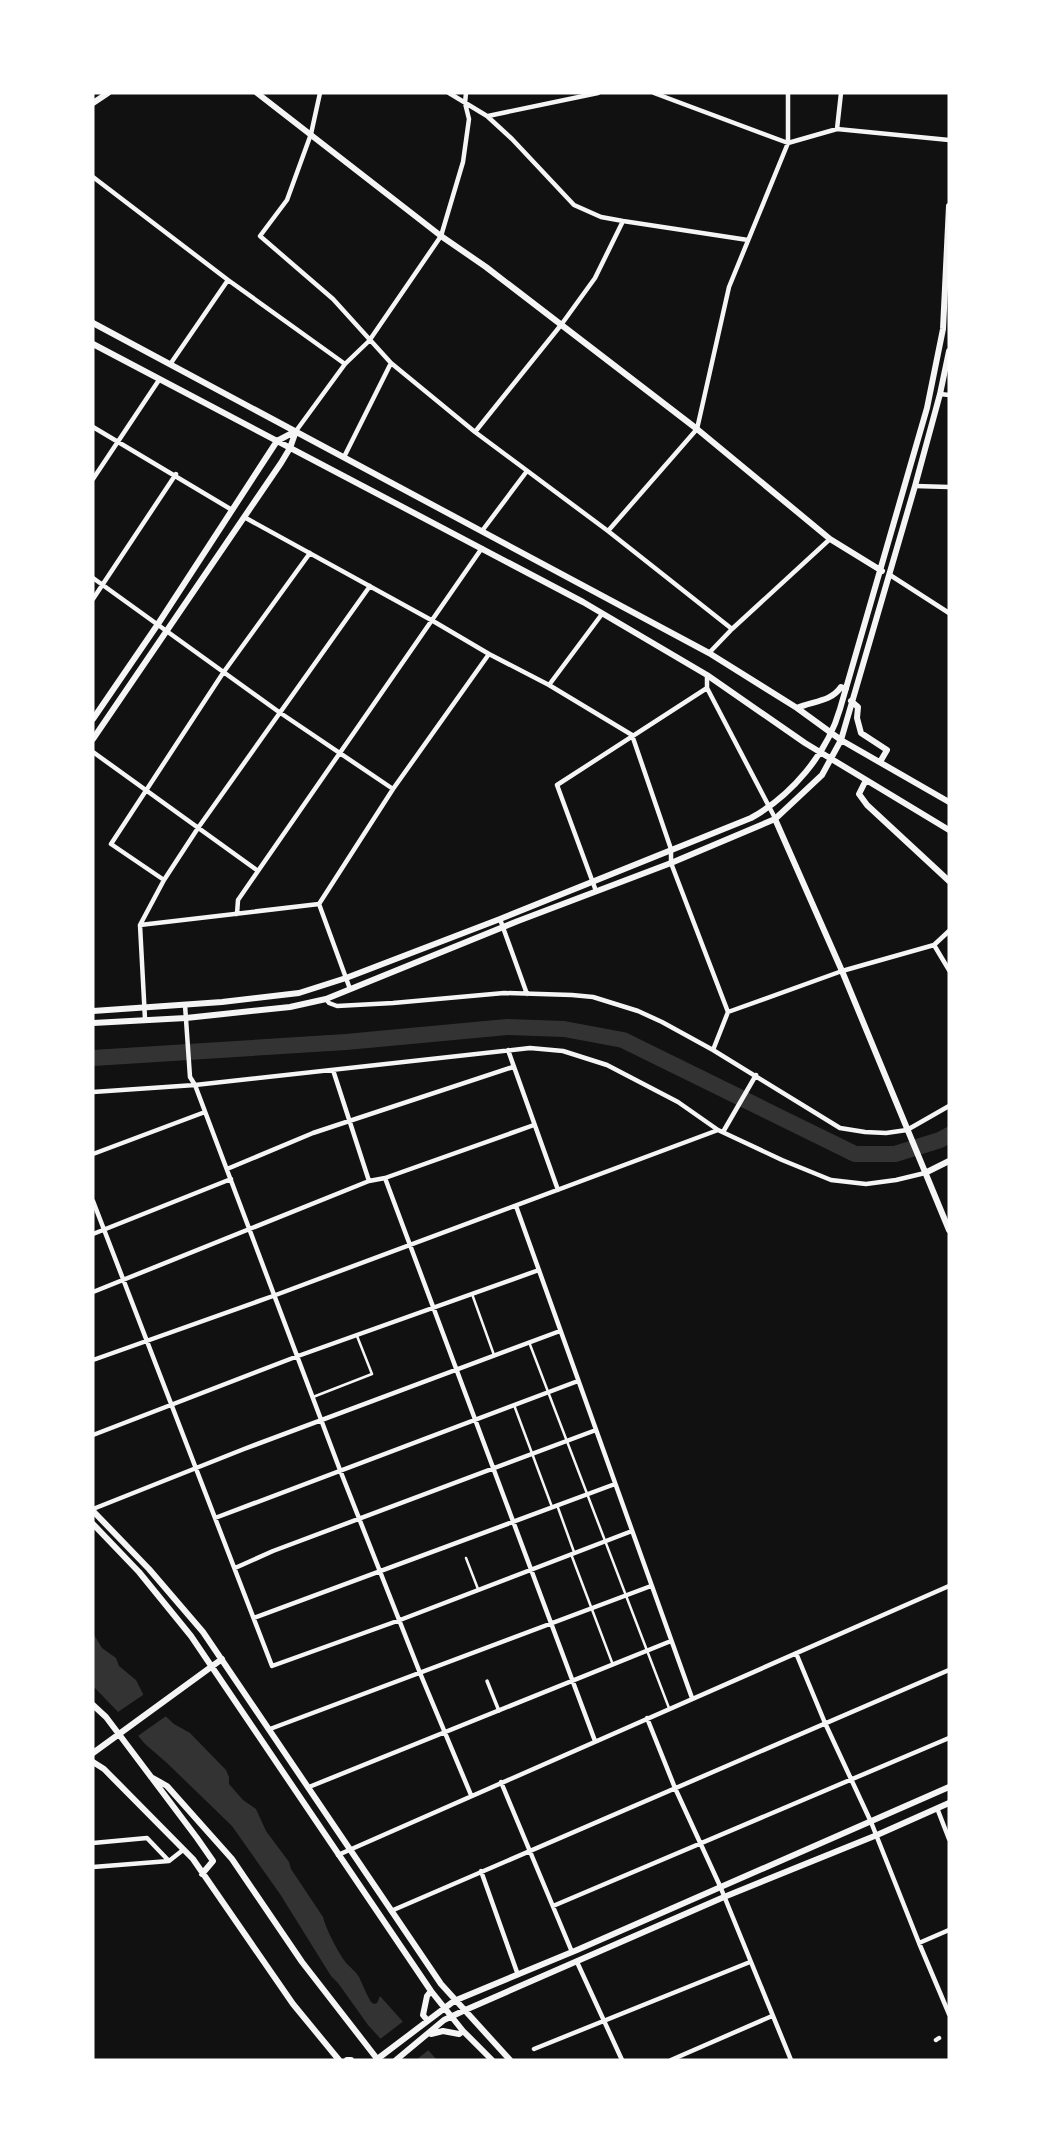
<svg xmlns="http://www.w3.org/2000/svg" width="1042" height="2153" viewBox="0 0 1042 2153" font-family="'DejaVu Sans',sans-serif">
<rect width="100%" height="100%" fill="#111"/>
<path fill="#333" d="M93,1633L102,1648L116,1658L119,1666L136,1680L144,1696L174,1724L190,1733L226,1770L229,1777V1784L243,1800L256,1809L266,1831L289,1862L291,1869L323,1917C326,1929 337,1950 344,1960C348,1966 355,1970 359,1977C363,1985 366,1994 371,2002L374,2004L377,2003L380,1996L437,2060H400L368,2025L338,1983L331,1976L280,1894L232,1826L167,1763L145,1744L120,1714L93,1686Z"/>
<path fill="#111" d="M146,1693L169,1714L135,1738L115,1714Z
M405,2020L431,2048L416,2060H395L379,2040Z"/>
<g fill="none" stroke-linecap="round" stroke-linejoin="round">
<path stroke="#333" stroke-width="16" d="M93,1058L346,1042L507,1027L564,1029L623,1040L855,1154H895L940,1140L949,1135"/>
<path stroke="#f5f5f5" stroke-width="2.5" d="M472,1294L494,1355
M529,1342L669,1708
M313,1397L372,1374L357,1336
M514,1405L552,1507
M557,1505L574,1552
M571,1554L613,1665
M466,1558L478,1589"/>
<path stroke="#f5f5f5" stroke-width="3.5" d="M487,1681L499,1711"/>
<path stroke="#f5f5f5" stroke-width="4.5" d="M320,93L311,134L287,200L260,236L333,299L391,363L475,432L608,531L732,629
M449,93L487,116L512,139L574,205L601,217L623,221L748,240
M654,93L788,143L837,129L949,140
M488,116L598,93
M837,129L841,93
M93,177L228,280L345,364
M171,363L228,280
M940,394L949,395
M93,427L232,510
M296,431L345,364L369,341L441,236L463,162L469,119L465,103L466,93
M475,432L561,325L595,278L623,221
M344,457L391,363
M93,479L159,380
M915,486L949,487
M244,517L433,621L489,654L549,685L632,735L671,849V863L728,1012
M482,531L527,471
M608,531L697,429L729,287L788,143V93
M890,575L949,613
M93,578L279,712L393,789
M93,599L176,474
M709,653L732,629L830,539
M707,676V688L775,818
M549,685L602,614
M93,752L258,871
M164,880L111,844L223,673L310,553
M596,891L557,785L707,688
M319,904L393,789L489,654
M237,914L238,900L258,871L482,548
M500,919L527,994
M140,925L164,880L198,828L370,586
M934,945L949,970
M326,999L329,1003L337,1006L393,1003L504,993L572,995L593,997L638,1011L662,1022L713,1050L840,1128L865,1132L886,1133L907,1130L949,1106
M185,1005L190,1077L195,1085L340,1470L420,1673L471,1795
M145,1019L140,925L319,904L350,989
M508,1050L558,1190
M713,1050L728,1012L842,971L934,945L949,931
M333,1070L369,1181
M93,1092L195,1085L530,1048L563,1051L607,1065L678,1102L718,1130L782,1160L831,1180L866,1184L896,1180L925,1173
M723,1132L756,1075
M93,1154L205,1112
M227,1169L313,1133L513,1067
M385,1178L595,1741
M93,1201L272,1666L400,1620L632,1531
M516,1206L692,1698
M93,1234L231,1179
M93,1292L369,1181L385,1178L534,1125
M93,1360L273,1296L718,1130
M93,1435L298,1356L539,1270
M93,1509L244,1449L560,1331
M215,1518L578,1381
M235,1568L273,1551L596,1430
M254,1618L615,1484
M796,1653L825,1723L871,1822L919,1943L949,2014
M647,1718L675,1788L720,1886L791,2060
M270,1729L651,1586
M501,1782L572,1952
M309,1787L671,1641
M937,1808L949,1839
M93,1843L147,1838L168,1860
M338,1855L949,1586
M93,1867L169,1861L183,1850
M481,1871L518,1975
M553,1906L949,1738
M391,1911L949,1670
M919,1943L949,1930
M577,1962L622,2060
M936,2040L939,2038
M534,2049L750,1962
M671,2060L772,2016"/>
<path stroke="#f5f5f5" stroke-width="6" d="M257,93L441,236L486,267L697,429L830,539L882,571
M93,103L108,93
M93,323L709,653L797,708L841,740L949,802
M93,344L583,602L707,675L805,743L949,830
M851,701L858,707L857,718L861,733L887,750L880,762
M797,708C812,701 831,702 841,687L846,689
M93,719L158,624L277,441L296,431
M93,739L281,463L290,448L296,431
M866,780L859,794L867,805L949,881
M775,819L842,971L949,1230
M93,1011L222,1002L299,993L346,978L500,919L751,818C791,796 827,754 840,709L927,408L943,329L949,206
M93,1023L186,1018L290,1007L326,999L518,921L671,863L775,819L822,775L841,740L915,486L940,394L949,351
M927,1172L949,1161
M93,1511L149,1569L203,1632L441,1984L510,2060
M93,1524L139,1572L191,1636L431,1991L463,2031L492,2060
M93,1705L106,1717L197,1838L213,1861L202,1874
M93,1753L222,1659
M93,1762L104,1769L193,1859L293,2004L339,2060
M151,1777L167,1786L232,1859L302,1962L378,2060
M427,2020L423,2015L427,1996L431,1991
M430,2032L431,2034L443,2031L459,2034L463,2031
M347,2060H351
M376,2060L454,2001L577,1950L949,1787
M396,2060L444,2020L463,2011L724,1897L877,1835L949,1803"/>
</g>
<rect width="1042" height="2153" fill="none" stroke="#ffffff" stroke-width="189"/>
</svg>
